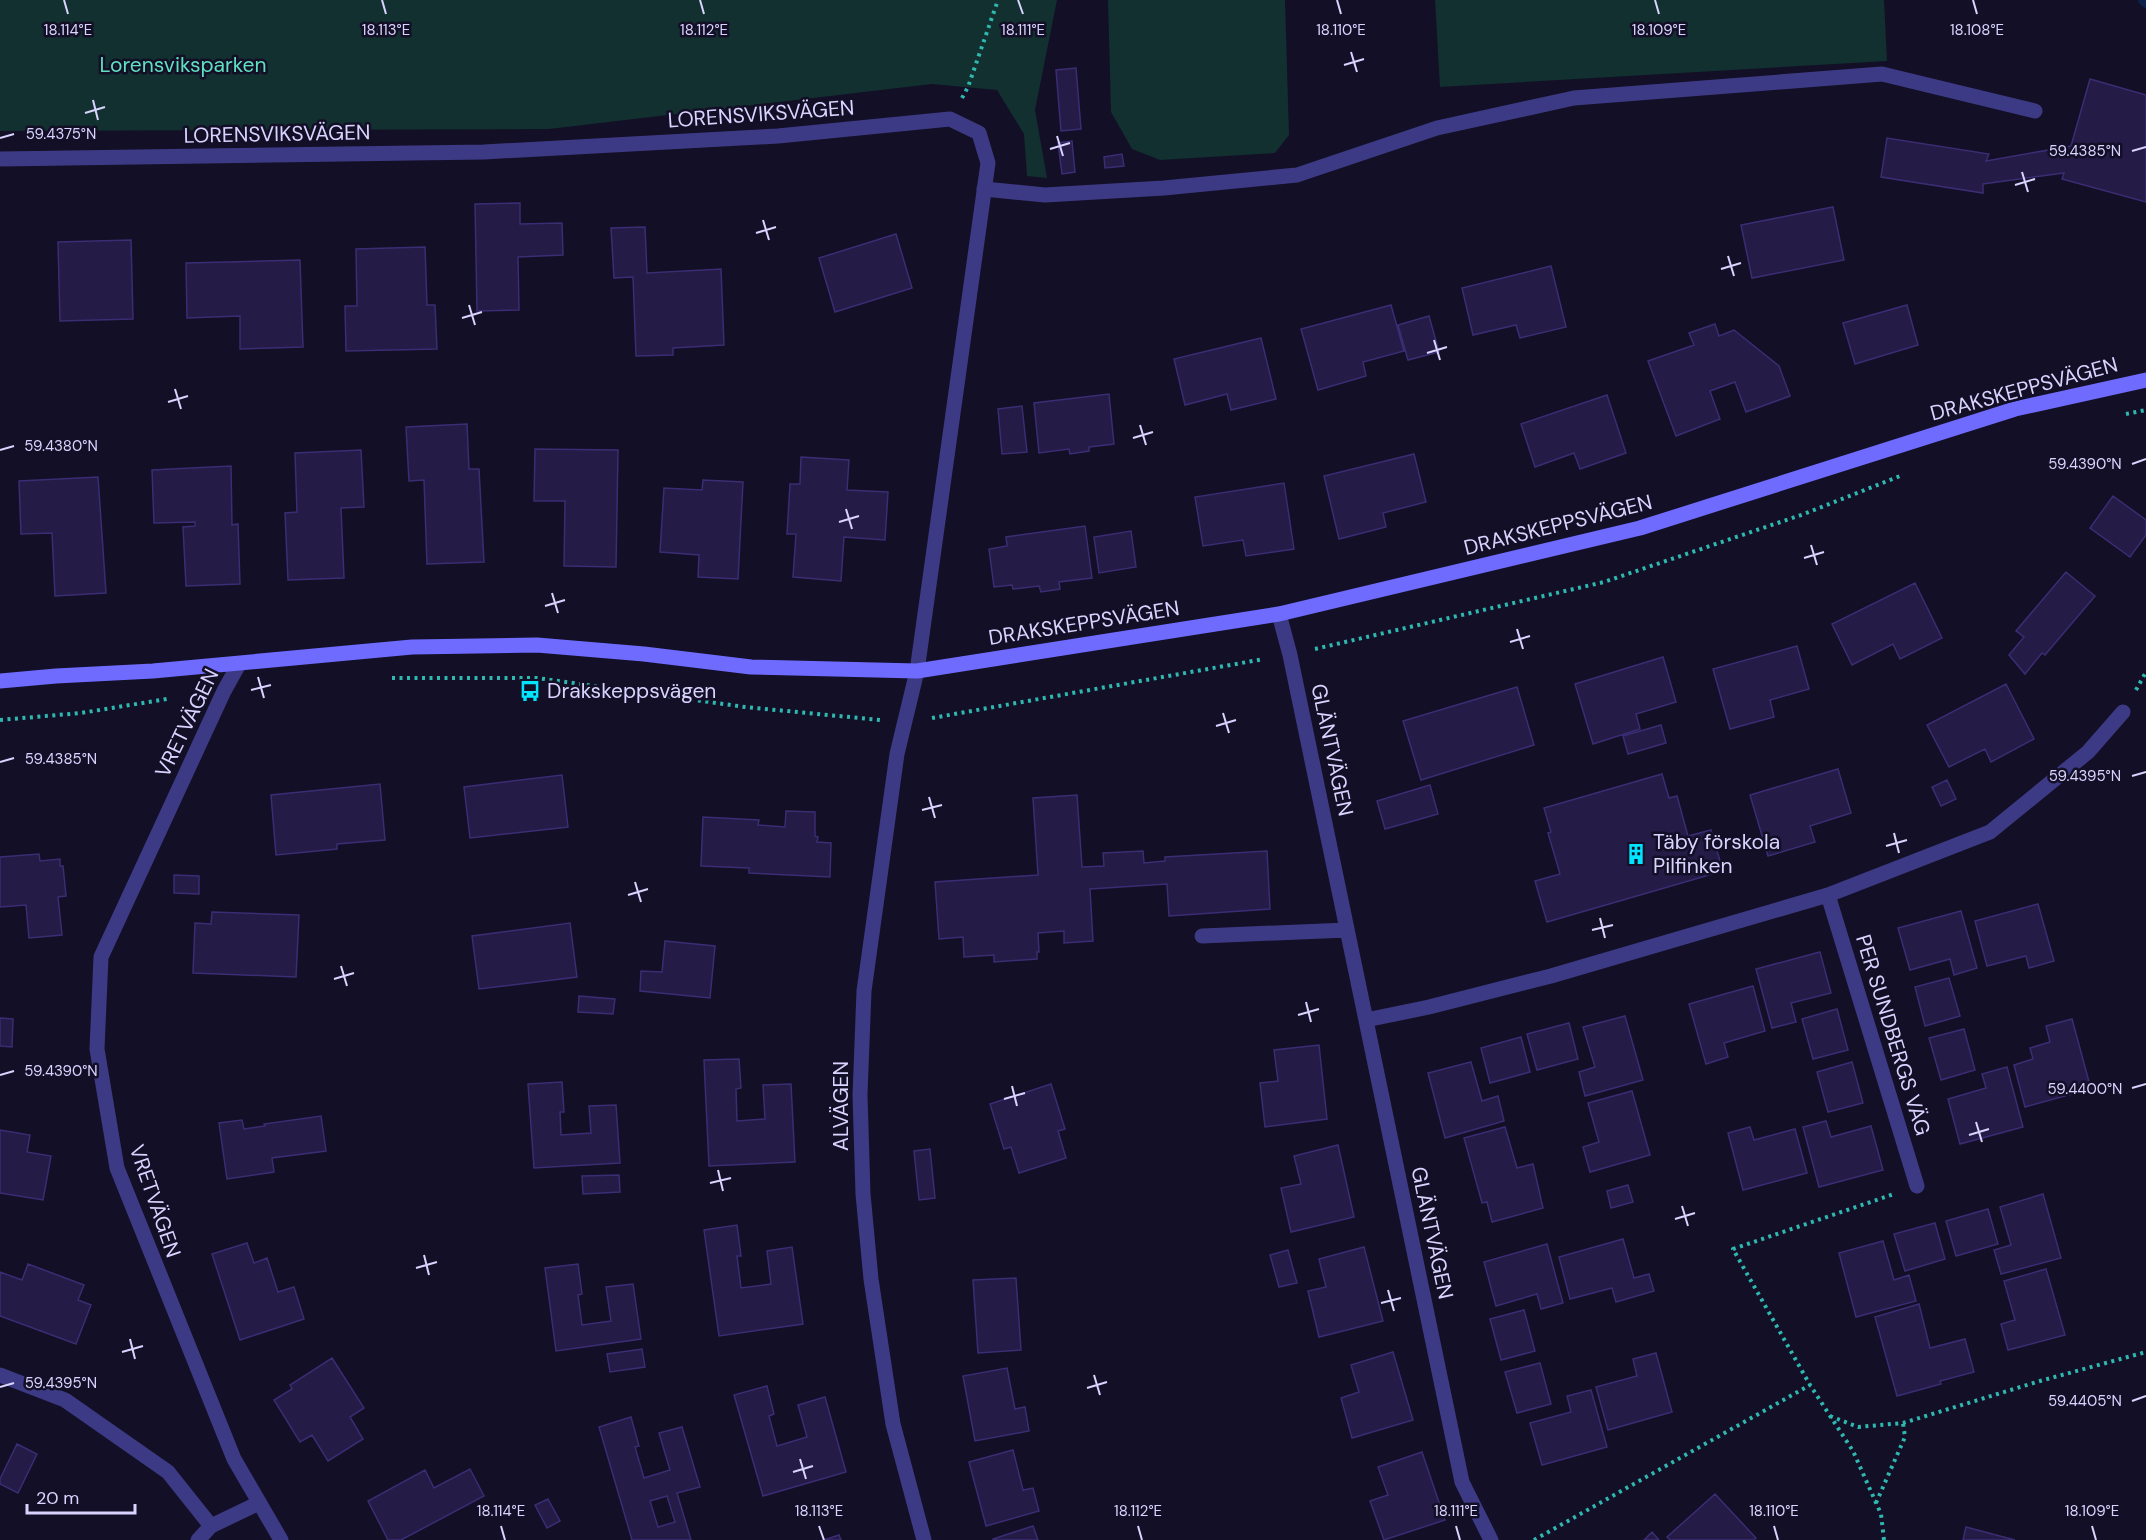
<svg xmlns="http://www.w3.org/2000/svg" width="2146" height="1540" viewBox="0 0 2146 1540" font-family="'DM Sans',sans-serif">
<rect width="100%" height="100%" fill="#130f26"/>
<path fill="#12302f" d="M0,0H1057L1035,110L1047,178L1027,176L1024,134L997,90L932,84L549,129L0,131Z
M1108,0H1285L1289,135L1275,153L1160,160L1132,149L1111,112Z
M1435,0H1884L1887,61L1440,87Z"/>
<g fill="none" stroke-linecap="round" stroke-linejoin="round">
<path stroke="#0c2248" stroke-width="10" d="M2143,0L2146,3"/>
</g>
<path fill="#241b47" stroke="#3b2d73" stroke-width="1.5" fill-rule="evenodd" d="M1076,68L1081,129L1061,131L1056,70Z
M2090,79L2146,95V202L2062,179L2064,173L1983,184V193L1881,177L1887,138L1989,154L1986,161L2071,146Z
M1072,141L1075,172L1062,174L1058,143Z
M1122,154L1124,166L1105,168L1104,157Z
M520,203V224L562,223L563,255L518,257L519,310L477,311L475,204Z
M1833,207L1844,260L1752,278L1741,225Z
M645,227L647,273L721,269L724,345L673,348V355L636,356L633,277L614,278L611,228Z
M896,234L912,288L835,312L819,258Z
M131,240L133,319L60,321L58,242Z
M425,247L427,305H435L437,349L346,351L345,306H357L356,249Z
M300,260L303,347L240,349V316L187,318L186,263Z
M1551,266L1566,327L1520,338L1516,325L1473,335L1462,288Z
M1391,305L1404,351L1363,362L1366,376L1318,390L1301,329Z
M1907,305L1918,345L1855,364L1843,323Z
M1429,316L1439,352L1408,360L1398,325Z
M1715,324L1719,336L1734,330L1779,366L1790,396L1746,412L1735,382L1710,391L1720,419L1676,436L1648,361L1694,345L1689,333Z
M1261,338L1276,399L1231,410L1227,394L1185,405L1174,359Z
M1109,394L1114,444L1089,447V451L1070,454L1069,449L1039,453L1034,403Z
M1607,395L1626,453L1580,469L1574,453L1535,467L1521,424Z
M1022,406L1027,452L1002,454L998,409Z
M467,424L469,469H479L484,562L427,564L424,480L409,481L406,427Z
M535,449L618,450L616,567L564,566L565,501H534Z
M361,450L364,507L341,508L344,578L288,580L285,513L297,512L295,453Z
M1414,454L1426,502L1383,513L1386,527L1339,539L1324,476Z
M801,457L849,460L847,490L888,492L885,540L844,537L841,581L793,577L796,534H787L790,484H800Z
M231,466L232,525L238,524L240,584L186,586L183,527L195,526V522L154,523L152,470Z
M98,477L106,593L55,596L52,533L21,534L19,481Z
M703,480L743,482L738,579L698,577L699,555L660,552L664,488L702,490Z
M1284,483L1294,549L1246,556L1243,540L1203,546L1195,497Z
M2113,496L2146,520V535L2130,557L2090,528Z
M1085,526L1092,578L1059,582L1060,589L1041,592L1039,586L1013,589L1012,585L994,587L989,549L1007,546L1006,537Z
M1131,531L1136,567L1099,573L1094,537Z
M2066,572L2095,596L2045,655L2042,653L2025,674L2009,655L2024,637L2016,631Z
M1915,583L1942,638L1900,659L1893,644L1852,665L1832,624Z
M1797,646L1809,689L1770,700L1774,717L1730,729L1713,669Z
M1663,657L1676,702L1636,714L1640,729L1593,744L1575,684Z
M2006,684L2034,739L1991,762L1985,749L1949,767L1927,725Z
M1517,687L1534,745L1421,780L1403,721Z
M1661,725L1666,743L1628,754L1623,736Z
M1838,769L1851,813L1810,826L1815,842L1768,856L1750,795Z
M1662,774L1669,798L1677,796L1688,836L1711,830L1723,871L1547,922L1535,881L1560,874L1548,833L1551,832L1544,808Z
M562,775L568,827L470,838L464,787Z
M1947,780L1956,799L1941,806L1932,787Z
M380,784L385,840L337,844V849L276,855L271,795Z
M1430,785L1438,814L1385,829L1377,801Z
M1077,795L1082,867L1104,866L1103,853L1143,851L1144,863L1165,861V857L1267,851L1270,909L1169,916L1167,884L1090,889L1093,941L1064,943V931L1038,933L1039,952H1037V959L994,962V955L964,957L963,937L939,939L935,882L1038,875L1033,798Z
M786,811L815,812V836L818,837L817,842L831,843L830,877L749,873V868L701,866L703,817L759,820L758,825L785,827Z
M39,854L40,861L60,859V866H63L66,896L58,897L62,935L29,938L26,905L0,907V857Z
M174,875L199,876V894L174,893Z
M2038,904L2054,961L2029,968L2026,956L1987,966L1975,921Z
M1961,911L1977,968L1954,975L1950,959L1910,970L1898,928Z
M212,912L299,915L296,977L193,973L195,923L211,924Z
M570,923L577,977L479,989L472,936Z
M665,941L715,946L710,998L640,991L641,971L662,972Z
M1820,952L1831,993L1791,1003L1796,1022L1772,1028L1756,969Z
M1949,978L1960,1016L1925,1026L1915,987Z
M1753,986L1765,1031L1724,1043L1728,1057L1706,1064L1689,1004Z
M579,996L615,999L613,1014L578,1012Z
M1837,1009L1848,1050L1813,1059L1802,1019Z
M1625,1016L1643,1080L1585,1096L1579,1072L1595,1067L1583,1027Z
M0,1018L13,1019L12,1047L0,1046Z
M2072,1019L2091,1089L2025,1107L2014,1065L2033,1059L2030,1048L2050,1042L2046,1026Z
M1569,1023L1578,1059L1537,1070L1527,1034Z
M1964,1029L1975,1070L1941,1080L1929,1038Z
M1521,1037L1530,1072L1490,1083L1481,1048Z
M1319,1045L1327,1119L1265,1127L1260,1083L1278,1081L1274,1050Z
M739,1059L741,1088L736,1089L737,1121L765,1119L763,1085L791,1084L795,1162L709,1166L704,1060Z
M1471,1062L1482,1101L1498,1096L1504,1121L1445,1138L1428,1073Z
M1852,1062L1863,1103L1828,1112L1817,1072Z
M2007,1067L2023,1127L1960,1144L1948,1099L1986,1088L1982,1074Z
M562,1082L564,1112H560L561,1135L591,1133L589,1106L616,1105L620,1163L534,1168L528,1084Z
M1051,1084L1065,1129L1058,1131L1066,1158L1019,1173L1011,1147L1004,1149L990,1104Z
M1632,1091L1650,1155L1590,1172L1583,1147L1599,1142L1588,1103Z
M321,1116L326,1151L272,1158L274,1172L227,1179L219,1123L242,1120L244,1129L265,1126L264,1124Z
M1826,1121L1831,1137L1871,1126L1883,1170L1819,1187L1803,1127Z
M1505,1127L1517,1168L1533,1164L1543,1208L1492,1222L1487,1202L1482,1203L1464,1138Z
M1750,1127L1754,1140L1795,1129L1807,1173L1743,1190L1728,1133Z
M0,1130L30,1135L27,1152L51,1156L43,1200L0,1193Z
M1338,1145L1354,1217L1291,1232L1281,1188L1301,1184L1294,1156Z
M930,1149L935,1198L919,1200L914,1151Z
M619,1175L620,1192L583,1194L582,1176Z
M1628,1185L1633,1202L1611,1208L1607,1191Z
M2043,1194L2061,1258L2001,1274L1994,1250L2011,1245L2000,1207Z
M1988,1209L1998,1244L1956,1256L1946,1221Z
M1935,1223L1945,1259L1905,1271L1894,1234Z
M737,1225L741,1256H737L741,1288L771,1284L767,1251L792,1247L803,1324L719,1336L704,1230Z
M1623,1239L1634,1278L1649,1274L1654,1291L1616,1302L1612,1288L1570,1299L1559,1257Z
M1883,1241L1894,1280L1909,1275L1916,1301L1856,1317L1839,1253Z
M247,1243L254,1263L267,1258L278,1292L294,1287L304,1319L240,1340L212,1254Z
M1547,1244L1563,1303L1541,1309L1537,1294L1496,1306L1484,1262Z
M1364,1247L1383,1321L1319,1337L1308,1291L1326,1287L1319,1259Z
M1288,1250L1297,1283L1279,1287L1270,1255Z
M28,1264L84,1285L78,1300L91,1305L76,1344L0,1316V1272L22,1280Z
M578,1264L582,1294L578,1295L582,1325L611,1321L606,1287L633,1284L641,1339L556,1351L545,1268Z
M2046,1269L2065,1335L2008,1350L2001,1324L2015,1320L2004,1281Z
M1016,1278L1021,1350L978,1353L973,1280Z
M1919,1304L1930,1348L1965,1339L1974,1372L1940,1381L1941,1384L1897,1396L1875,1317Z
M1524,1310L1535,1351L1501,1360L1490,1319Z
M642,1349L645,1367L610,1372L607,1354Z
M1393,1352L1413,1420L1352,1438L1341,1398L1359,1392L1351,1365Z
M1656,1353L1672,1412L1608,1430L1596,1387L1637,1376L1633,1359Z
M332,1358L364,1408L350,1417L363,1439L328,1461L312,1435L300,1442L274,1400L292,1389L290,1385Z
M1540,1363L1551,1404L1517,1413L1505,1372Z
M1007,1368L1015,1409L1025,1407L1029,1431L975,1441L963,1376Z
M767,1386L774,1414L769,1416L777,1446L807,1437L798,1405L825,1397L846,1472L763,1496L734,1395Z
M1591,1390L1607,1447L1542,1465L1530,1423L1571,1412L1567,1396Z
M631,1417L639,1446L635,1447L644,1478L670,1470L659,1433L682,1427L700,1487L677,1493L691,1540H632L599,1427ZM667,1496L675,1522L658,1527L650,1501Z
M17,1444L37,1454L18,1493L0,1484V1479Z
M1013,1450L1023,1490L1033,1488L1039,1511L986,1526L969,1462Z
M1422,1452L1445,1520L1384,1540L1370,1501L1388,1495L1378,1467Z
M470,1469L484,1496L401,1540H388L368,1501L425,1470L434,1488Z
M1715,1494L1756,1538L1753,1540H1670L1667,1537Z
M548,1499L560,1521L547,1528L535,1505Z
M1033,1526L1038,1540H993V1539Z
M1966,1527L2015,1540H1963Z
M1652,1532L1659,1540H1644Z
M839,1535L841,1540H824Z"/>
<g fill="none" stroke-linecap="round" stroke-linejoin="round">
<path stroke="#2fb8b0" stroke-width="4" stroke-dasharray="3 4.5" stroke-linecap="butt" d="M962,98L968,87L998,0
M2126,414L2146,410
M1315,649L1604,582L1804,514L1900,476
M392,678H537L745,707L880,720
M2136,690L2146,672
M932,718L1264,659
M0,720L81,713L167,699
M1830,1416L1858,1427L1903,1423L2040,1381L2146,1352
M1876,1503L1905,1437L1903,1423
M1534,1540L1810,1385
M1884,1540L1881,1514L1853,1451L1810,1385L1733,1249L1894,1194"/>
<path stroke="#3d3a85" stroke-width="15" d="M984,189L1045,195L1164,188L1297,175L1437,128L1574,98L1882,74L2035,111"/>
<path stroke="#3d3a85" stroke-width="15" d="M0,159L484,152L778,136L950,119L979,133L988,163L917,671L897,754L864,991L860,1095L863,1194L871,1279L893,1424L924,1540
M1279,614L1290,655L1462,1482L1491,1540
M239,664L224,691L101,957L97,1049L117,1168L234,1459L281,1540
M1828,895L1917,1186
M1202,936L1347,930
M1366,1020L1429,1007L1551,976L1828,895L1990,832L2088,752L2123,712
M0,1375L65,1400L168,1472L211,1526
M198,1540L211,1526L259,1503"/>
<path stroke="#6f6bff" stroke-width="15" d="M0,681L56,676L153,671L412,647L537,645L644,654L751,667L917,671L1279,614L1640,528L2015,409L2146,380"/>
</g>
<path fill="none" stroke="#d9d4ff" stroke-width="2" d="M64,0L68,14M382,0L386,14M700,0L704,14M1018,0L1023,14M1337,0L1341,14M1655,0L1659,14M1973,0L1977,14M1351,52L1357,72M1344,65L1364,59M93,100L98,120M85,113L105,107M1057,136L1063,156M0,138L14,134M1050,149L1070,143M2132,151L2146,147M2022,172L2028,192M2015,185L2035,179M763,220L769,240M756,233L776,227M1728,256L1734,276M1721,269L1741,263M469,305L475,325M462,318L482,312M1434,340L1440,360M1427,353L1447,347M175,389L181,409M168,402L188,396M1140,425L1146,445M1133,438L1153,432M0,450L14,446M2132,464L2146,459M846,509L852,529M839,522L859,516M1811,545L1817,565M1804,558L1824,552M552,593L558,613M545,606L565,600M1517,629L1523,649M1510,642L1530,636M258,677L264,698M251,690L271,685M1223,713L1229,733M1216,726L1236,720M0,762L14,758M2132,776L2146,772M929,797L935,818M922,810L942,805M1894,833L1899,853M1886,846L1907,840M635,882L641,902M628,895L648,889M1600,918L1605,938M1592,930L1613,925M341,966L347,986M334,979L354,973M1306,1002L1311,1022M1298,1015L1319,1009M0,1075L14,1071M1012,1086L1017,1106M2132,1088L2146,1084M1004,1099L1025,1093M1976,1122L1982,1142M1969,1135L1989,1129M718,1170L723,1191M710,1183L731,1178M1682,1206L1688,1226M1675,1219L1695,1213M424,1255L429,1275M416,1268L437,1262M1388,1290L1394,1311M1381,1303L1401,1298M130,1339L135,1359M122,1352L143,1346M1094,1375L1100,1395M0,1387L14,1383M1087,1388L1107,1382M2132,1401L2146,1396M800,1459L806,1479M793,1472L813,1466M501,1526L505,1540M819,1526L824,1540M1138,1526L1142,1540M1456,1526L1460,1540M1774,1526L1778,1540M2092,1526L2096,1540"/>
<defs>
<symbol id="bus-bare" viewBox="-9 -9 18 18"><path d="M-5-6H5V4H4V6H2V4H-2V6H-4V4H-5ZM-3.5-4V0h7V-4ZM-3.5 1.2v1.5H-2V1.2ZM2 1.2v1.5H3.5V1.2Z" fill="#00e5ff" stroke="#130f26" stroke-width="2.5" paint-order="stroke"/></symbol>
<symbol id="building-bare" viewBox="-9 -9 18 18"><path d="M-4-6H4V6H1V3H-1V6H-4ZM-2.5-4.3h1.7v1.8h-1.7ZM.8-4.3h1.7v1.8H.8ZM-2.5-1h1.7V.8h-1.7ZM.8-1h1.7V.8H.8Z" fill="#00e5ff" stroke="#130f26" stroke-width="2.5" paint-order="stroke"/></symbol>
</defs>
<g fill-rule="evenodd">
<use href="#bus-bare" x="515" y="676" width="30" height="30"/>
<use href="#building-bare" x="1621" y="839" width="30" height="30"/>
</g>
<g text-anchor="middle" stroke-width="5" stroke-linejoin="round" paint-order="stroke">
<g font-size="21" fill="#5fe0c0" stroke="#130f26">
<text x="183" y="72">Lorensviksparken</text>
</g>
<g font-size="21" fill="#d9d4ff" stroke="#130f26">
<text transform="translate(761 114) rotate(-4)" y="7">LORENSVIKSVÄGEN</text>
<text transform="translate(277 134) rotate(-1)" y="7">LORENSVIKSVÄGEN</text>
<text transform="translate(2024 389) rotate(-15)" y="7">DRAKSKEPPSVÄGEN</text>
<text transform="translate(1558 525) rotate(-14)" y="7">DRAKSKEPPSVÄGEN</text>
<text transform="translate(1084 623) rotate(-9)" y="7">DRAKSKEPPSVÄGEN</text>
<text transform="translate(187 723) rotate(-64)" y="7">VRETVÄGEN</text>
<text transform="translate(1332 750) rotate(78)" y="7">GLÄNTVÄGEN</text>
<text transform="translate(1893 1035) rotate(73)" y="7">PER SUNDBERGS VÄG</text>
<text transform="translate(841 1106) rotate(-90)" y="7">ALVÄGEN</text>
<text transform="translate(155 1201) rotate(71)" y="7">VRETVÄGEN</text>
<text transform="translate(1432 1233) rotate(78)" y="7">GLÄNTVÄGEN</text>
</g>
<g font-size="21" fill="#d9d4ff" stroke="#130f26" text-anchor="start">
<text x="547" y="698">Drakskeppsvägen</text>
<text x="1653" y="849">Täby förskola<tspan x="1653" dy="24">Pilfinken</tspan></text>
</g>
</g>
<g font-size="15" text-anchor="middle" fill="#d9d4ff" stroke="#130f26" stroke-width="5" stroke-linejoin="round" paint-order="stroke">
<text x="68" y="35">18.114°E</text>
<text x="386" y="35">18.113°E</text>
<text x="704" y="35">18.112°E</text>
<text x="1023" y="35">18.111°E</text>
<text x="1341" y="35">18.110°E</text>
<text x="1659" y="35">18.109°E</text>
<text x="1977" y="35">18.108°E</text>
<text x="61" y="139">59.4375°N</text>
<text x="2085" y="156">59.4385°N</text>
<text x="61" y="451">59.4380°N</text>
<text x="2085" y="469">59.4390°N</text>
<text x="61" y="764">59.4385°N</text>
<text x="2085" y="781">59.4395°N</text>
<text x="61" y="1076">59.4390°N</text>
<text x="2085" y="1094">59.4400°N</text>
<text x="61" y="1388">59.4395°N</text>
<text x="2085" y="1406">59.4405°N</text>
<text x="501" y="1516">18.114°E</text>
<text x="819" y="1516">18.113°E</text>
<text x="1138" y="1516">18.112°E</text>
<text x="1456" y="1516">18.111°E</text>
<text x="1774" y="1516">18.110°E</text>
<text x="2092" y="1516">18.109°E</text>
</g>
<path d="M27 1504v9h108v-9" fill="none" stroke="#d9d4ff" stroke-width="3"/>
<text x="36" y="1504" font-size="18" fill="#d9d4ff" stroke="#130f26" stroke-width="4.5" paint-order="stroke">20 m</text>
</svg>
